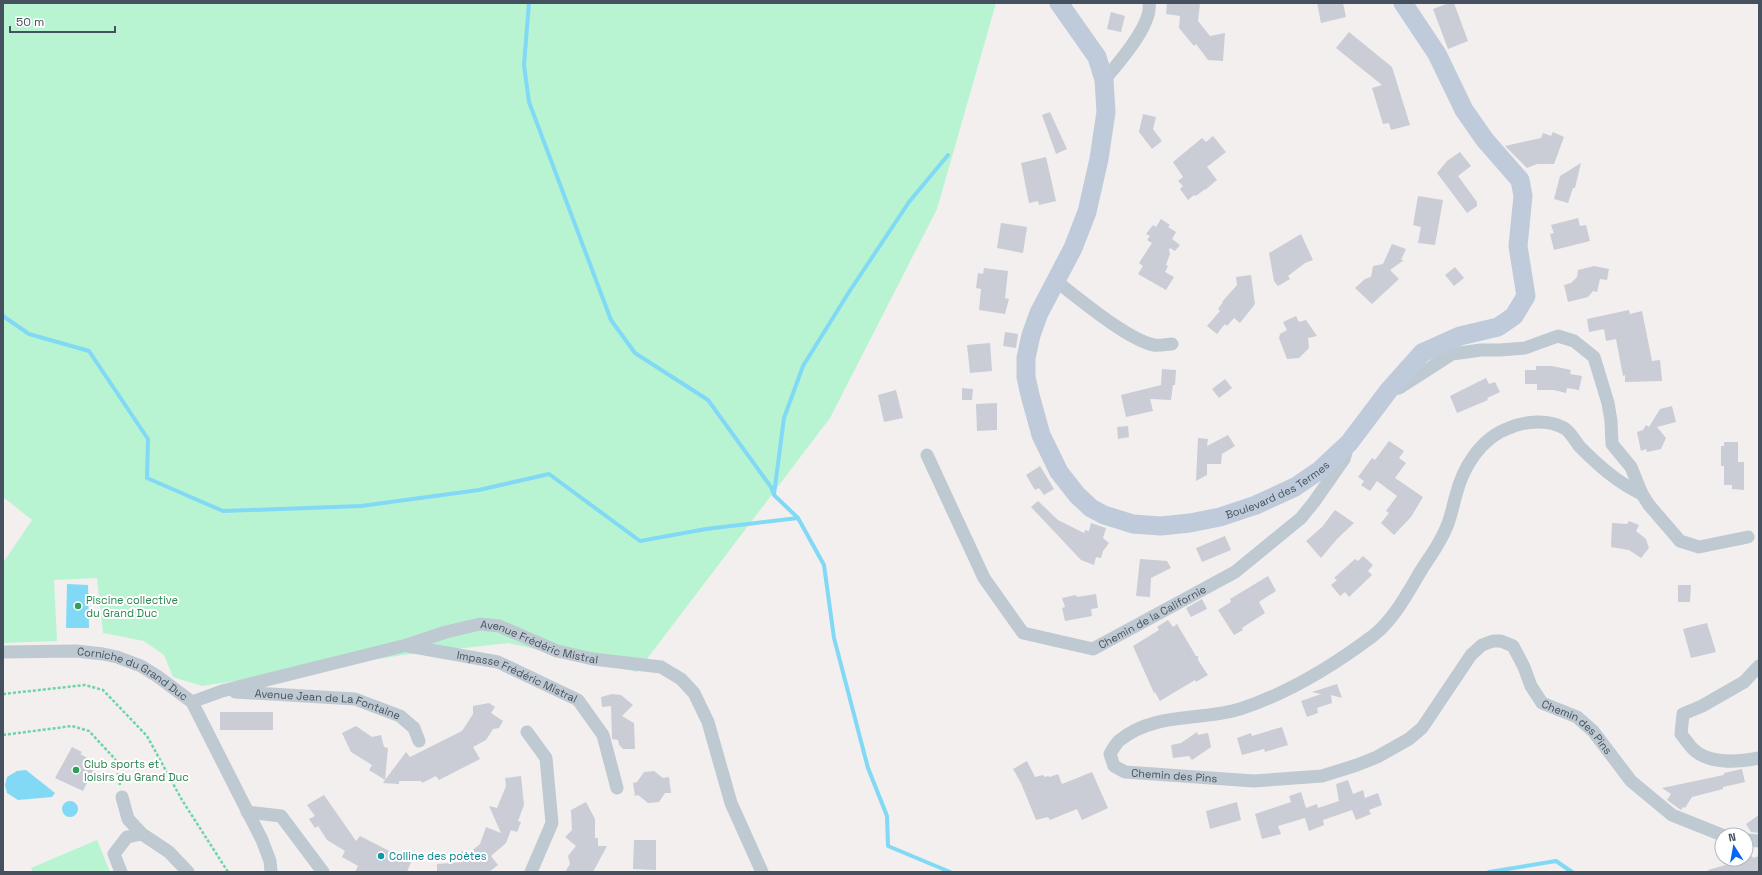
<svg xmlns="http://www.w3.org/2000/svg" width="1762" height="875" viewBox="0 0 1762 875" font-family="'Space Grotesk',sans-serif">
<rect width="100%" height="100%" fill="#f2efee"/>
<path fill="#b8f4d2" d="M3,3H996L937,209L830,418L637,672L508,643L403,655L202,686L173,677L164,655L144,641L103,633L97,578L54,580L57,641L3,643V563L32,520L3,497Z
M97,840L110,872H33L31,868Z"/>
<path fill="#81d9f5" d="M67,584L88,585L89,628H66Z
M26,770L55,793L52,797L18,800L7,793L5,785L7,777L17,771Z
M62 809a8 8 0 1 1 16 0a8 8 0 1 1-16 0Z"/>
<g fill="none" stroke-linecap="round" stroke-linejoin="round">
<path stroke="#81d9f5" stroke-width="4" d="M529,3L524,65L529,102L611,320L635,353L708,400L771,487L774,495L798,518L824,565L834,638L868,768L887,816L888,846L950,872
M3,316L29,334L89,351L148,439L147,478L223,511L361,506L479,490L549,474L640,541L706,529L798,518
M774,494L784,418L803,366L849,292L909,202L948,155
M1489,872L1556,861L1572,872"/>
</g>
<path fill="#cacdd5" d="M1167,3H1200L1198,21L1210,36L1225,33L1223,61L1208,60L1196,44L1194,46L1179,28L1180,16L1166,14Z
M1317,3H1343L1346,17L1321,23Z
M1449,3H1454L1468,41L1448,49L1433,9Z
M1111,12L1125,16L1121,32L1107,29Z
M1349,32L1392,67L1410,125L1391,130L1389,123L1383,124L1372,88L1382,85L1336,48Z
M1050,112L1067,149L1056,154L1042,115Z
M1143,114L1156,117L1153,129L1162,141L1152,149L1139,132Z
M1553,132L1564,137L1554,164H1537L1527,168L1505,146L1541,138L1543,133L1551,136Z
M1213,136L1226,152L1207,167L1217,180L1205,190V189L1196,196L1194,195L1188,200L1180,189L1183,186L1178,181L1183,177L1173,162L1202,138L1206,142Z
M1460,152L1471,166L1458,176L1477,202V206L1467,213L1437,173L1447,161Z
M1046,157L1056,201L1039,205L1038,201L1029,203L1021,163Z
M1581,163L1575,188H1573L1568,203L1554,199L1560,176Z
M1418,196L1443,200L1435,245L1418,243L1421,227L1413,225Z
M1578,218L1580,226L1586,225L1590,241L1554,250L1550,234L1554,233L1551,225Z
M1161,219L1170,225L1168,227L1176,232L1172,239L1180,245L1175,251L1170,248L1169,250L1170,254L1166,265L1168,266L1165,272L1174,277L1166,290L1138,274L1143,266L1139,263L1152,243L1147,240L1150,236L1146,234L1153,225L1156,227Z
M1001,223L1027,227L1023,253L997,248Z
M1301,234L1313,260L1305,263L1288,276L1290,279L1278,286L1274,281L1269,253Z
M1392,244L1406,249L1401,260H1404L1390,270L1399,279L1372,304L1355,288L1365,279L1371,277L1373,266L1383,264Z
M1594,266L1609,269L1607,280L1600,279L1597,292L1593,291L1588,297L1568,302L1564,285L1571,283L1577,277L1578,270Z
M1455,267L1464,278L1454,286L1445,275Z
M984,268L1008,271L1005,298L1009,299L1005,314L979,310L981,289L976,288L978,273L983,274Z
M1251,275L1255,304L1240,323L1234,318L1227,326L1225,324L1217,334L1207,326L1220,311L1218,309L1223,302H1222L1237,285L1236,277Z
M1629,310L1630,314L1642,311L1652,361L1660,360L1662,381L1625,382V375L1623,376L1616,339L1606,341L1604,329L1589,332L1587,319Z
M1296,316L1299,322L1306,320L1317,336L1308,338L1309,348L1299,358L1287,359L1279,338L1280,334L1287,330L1283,322Z
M1005,332L1018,334L1016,348L1003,346Z
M990,343L992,371L970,373L967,345Z
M1536,366H1552L1571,370L1570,374L1582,376L1579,390L1567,388L1566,393L1554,390H1537V384H1525V370H1536Z
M1162,369L1176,370L1175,385H1173L1171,400L1150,399L1153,411L1126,417L1121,395L1161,385Z
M1486,378L1489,384L1495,382L1500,392L1487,398L1488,400L1457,413L1450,396Z
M1225,379L1232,388L1219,398L1212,389Z
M962,388L973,389L972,400H962Z
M896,390L903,418L884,422L878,395Z
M997,403V430L977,431L976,404Z
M1672,406L1676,422L1657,427L1666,438L1661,449L1647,452L1646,449L1641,451L1637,432L1643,430L1646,425L1649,427L1660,409Z
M1128,426L1129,437L1118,439L1117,427Z
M1228,435L1235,446L1222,454L1221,464H1207V475L1196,481L1198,438L1208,439L1207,446Z
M1389,441L1404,451L1399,458L1406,463L1395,478L1423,497L1411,517L1394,535L1381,523L1389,513L1386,511L1397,496L1377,481L1370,491L1361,485L1364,481L1358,477L1372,458L1375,460Z
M1724,442H1738V462H1744V490L1732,489V485H1724V466H1721V446H1724Z
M1040,466L1054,489L1044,495L1039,488L1035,490L1026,475Z
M1038,501L1058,520L1084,533L1085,530L1089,531L1091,523L1106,528L1103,538L1109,543L1103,551L1101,558L1096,557L1094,565L1081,560L1031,507Z
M1335,510L1354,523L1337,539L1321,558L1306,541L1322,527Z
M1629,521L1639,525L1636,531L1646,539L1649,548L1641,558L1629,550L1611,547L1612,523L1627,524Z
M1225,536L1231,550L1202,562L1196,548Z
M1363,556L1373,565L1368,571L1372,575L1349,597L1345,592L1340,596L1331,585L1337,580L1334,578L1355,559L1358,561Z
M1140,559L1167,561L1171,568L1151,578L1150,597L1136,596Z
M1268,576L1276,591L1259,602L1265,613L1242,628L1243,630L1234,635L1218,610L1231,602L1230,599Z
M1678,585H1691L1690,602H1678Z
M1096,594L1098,608L1091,609L1092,616L1065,621L1062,608L1065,607L1062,598L1076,595L1077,597Z
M1202,599L1207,609L1191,617L1186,608Z
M1168,620L1173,627L1177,624L1196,656H1198V660L1208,675L1196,682L1195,680L1160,701L1155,692L1154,693L1133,646L1159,630L1157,627Z
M1707,623L1716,652L1691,658L1683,629Z
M1337,684L1342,698L1331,695L1332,703L1317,708L1318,713L1307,717L1301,701L1321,694L1312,692Z
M612,694L621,695L633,705L622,716L634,723L635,749H623L619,745L618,740L612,739L611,706L602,707L601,697Z
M489,703L495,707L491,713L503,721L499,728L493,729L486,740L473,747L480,759L439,780L436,776L422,783L421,781H399V784L383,783L385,780L369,770L372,765L351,752L342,733L356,726L372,737L381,735L384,747L388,748L385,780L406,752L410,757L462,731L473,714V706Z
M220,712H273V730H220Z
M1282,727L1288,745L1265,752L1264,749L1242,755L1237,738L1251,733L1252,736Z
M1197,732L1198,735L1208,733L1211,747L1192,760L1189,756L1173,758L1171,745L1181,743Z
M72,747L82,752L80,754L97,763L83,791L55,778Z
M1027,761L1035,777L1043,775L1045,777L1048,776L1050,777L1058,774L1062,784L1092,772L1108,808L1082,820L1077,809L1050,820L1048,817L1036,820L1021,783L1013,769Z
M1742,769L1745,782L1723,787V789L1692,797L1685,808L1683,807L1681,810L1667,800L1671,794L1662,788L1724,775V773Z
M654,771L663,778L669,777L671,793H665L659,802L648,803L638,795L635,796L633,783L637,782L644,772Z
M521,776L524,805L518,821L521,822L517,832L511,830L506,843L491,856L498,865L489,872H437V864L463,862L461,851L470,852L480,844L486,827L501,833L489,806L497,808L506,786L505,778Z
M1348,780L1353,794L1363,790L1365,798L1378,793L1382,805L1369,810L1371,814L1356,820L1352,810L1323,820L1324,825L1309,831L1305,818L1278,826L1281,834L1262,839L1255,814L1291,802L1289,796L1301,792L1306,808L1317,804L1318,808L1339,801L1336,784Z
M324,795L356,841L360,836L411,862L407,872H355L358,866L342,857L345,851L327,840L318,826L315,828L309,819L315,816L307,805Z
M586,802L595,819V838H598V846H607L593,872H565L570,864L568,856L576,846L565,837L572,830L571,810Z
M1237,802L1241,820L1210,829L1206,811Z
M1759,815V833L1751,832L1746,824Z
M634,840H656V870L633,869Z
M1752,856L1753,858L1759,856V872H1709L1708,870L1746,859V858Z"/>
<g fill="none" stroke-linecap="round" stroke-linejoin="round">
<path stroke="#6dd5a6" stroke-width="2.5" stroke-dasharray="3 2" stroke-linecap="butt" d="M3,694L85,685L103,690L147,736L182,800L228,872
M3,735L72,726L89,731L115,759L120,785"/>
<g stroke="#bec9d2" stroke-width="13">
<path d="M1104,80C1118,64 1153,24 1149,3"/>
<path d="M1056,281C1078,298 1128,340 1154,345C1160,346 1167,344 1172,344"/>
<path d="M1392,389L1399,388L1452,354L1481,350H1500L1525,348L1558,336L1574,341L1594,357L1608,403L1611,421L1612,444L1631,467L1642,494L1649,505L1680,541L1699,547L1748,537"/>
<path id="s1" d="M927,455L984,578L1023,633L1093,649L1235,572L1301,518L1314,502L1344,459L1348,446"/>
<path id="s2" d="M1642,494C1618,483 1599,466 1580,447C1575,441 1570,431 1564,428C1548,419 1525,421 1509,428C1481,438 1463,467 1456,495C1453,505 1451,517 1447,526C1441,542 1431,555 1422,569C1408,592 1395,618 1374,635C1333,666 1289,693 1240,709C1200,721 1155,712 1120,740C1116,743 1113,749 1110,754L1114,766L1125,772L1254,781L1322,776L1357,765L1377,757L1409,739L1422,728L1471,655L1482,645L1493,641H1501L1513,646L1524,667L1531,686L1542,703L1577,717L1593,731L1631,781L1672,815L1722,835"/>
<path id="s3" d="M408,646L498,662L578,700L603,735L617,788"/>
<path id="s4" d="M3,652L76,651L103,654L117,657L141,666L157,676L192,702L262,840L270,861L271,872"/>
<path d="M1759,666L1744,682L1702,706L1683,714L1681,734C1685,739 1689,745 1693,749C1710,765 1738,762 1759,758"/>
<path id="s5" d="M235,692L355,699L400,716L414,728L419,741"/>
<path id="s6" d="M192,702L222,691L407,645L446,632L480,624L499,626L557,651L593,659L661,667L681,679L694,693L708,722L731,803L762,872"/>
<path d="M527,732L546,758L552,823L531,872"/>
<path d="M122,797L128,819L142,834"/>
<path d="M247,812L281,816L323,872"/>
<path d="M1746,840L1759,841"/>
<path d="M121,872L114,854L127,837L142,834L169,852L188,872"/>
</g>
<path stroke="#bfcbda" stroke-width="19" id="s7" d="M1059,3L1097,57L1104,80L1106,112L1099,159L1087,212L1073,248L1039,313L1031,335L1026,358V377L1030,395L1041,435L1059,472L1077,495L1091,508L1104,515L1133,524L1161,526L1190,523L1220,517L1256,505L1295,487L1320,470L1349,443L1389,390L1422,353L1460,336L1498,327L1514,316L1526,296L1518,246L1523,196L1520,180L1485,140L1464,110L1437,54L1403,3"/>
</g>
<g fill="#2e9e5b" stroke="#fff" stroke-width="1.5">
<circle cx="78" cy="606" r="4"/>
<circle cx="76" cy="770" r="4"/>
</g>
<circle fill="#0f9aa8" stroke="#fff" stroke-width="1.5" cx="381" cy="856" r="4"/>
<g text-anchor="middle" stroke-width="4" stroke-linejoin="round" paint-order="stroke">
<g font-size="11" fill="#45515e" stroke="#fff">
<text dy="4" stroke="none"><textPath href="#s7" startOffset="748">Boulevard des Termes</textPath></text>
<text dy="4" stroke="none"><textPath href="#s1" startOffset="342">Chemin de la Californie</textPath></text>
<text dy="4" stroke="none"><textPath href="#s6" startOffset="361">Avenue Frédéric Mistral</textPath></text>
<text dy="4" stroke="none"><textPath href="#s4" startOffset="135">Corniche du Grand Duc</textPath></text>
<text dy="4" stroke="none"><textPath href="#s3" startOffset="114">Impasse Frédéric Mistral</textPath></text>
<text dy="4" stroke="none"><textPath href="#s5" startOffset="94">Avenue Jean de La Fontaine</textPath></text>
<text dy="4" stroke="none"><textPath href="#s2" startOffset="1287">Chemin des Pins</textPath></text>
<text dy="4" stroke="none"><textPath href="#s2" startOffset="784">Chemin des Pins</textPath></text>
</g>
<g font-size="11" fill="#27864d" stroke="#fff" text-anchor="start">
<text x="86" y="604">Piscine collective<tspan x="86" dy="13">du Grand Duc</tspan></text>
<text x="84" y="768">Club sports et<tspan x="84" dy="13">loisirs du Grand Duc</tspan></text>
</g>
<g font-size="11" fill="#0d838f" stroke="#fff" text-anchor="start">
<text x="389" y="860">Colline des poètes</text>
</g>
</g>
<rect width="1762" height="875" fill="none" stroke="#45515e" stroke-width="8"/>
<g transform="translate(1734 847) rotate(349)"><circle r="19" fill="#ffffff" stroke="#b5b9bf"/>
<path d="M0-3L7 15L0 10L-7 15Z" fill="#0665f4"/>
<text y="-6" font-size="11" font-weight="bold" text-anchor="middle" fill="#45515e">N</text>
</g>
<path d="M10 26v6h105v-6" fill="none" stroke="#45515e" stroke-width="2"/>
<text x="16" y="26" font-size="12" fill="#45515e" stroke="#ffffff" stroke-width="3" paint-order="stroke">50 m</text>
</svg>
